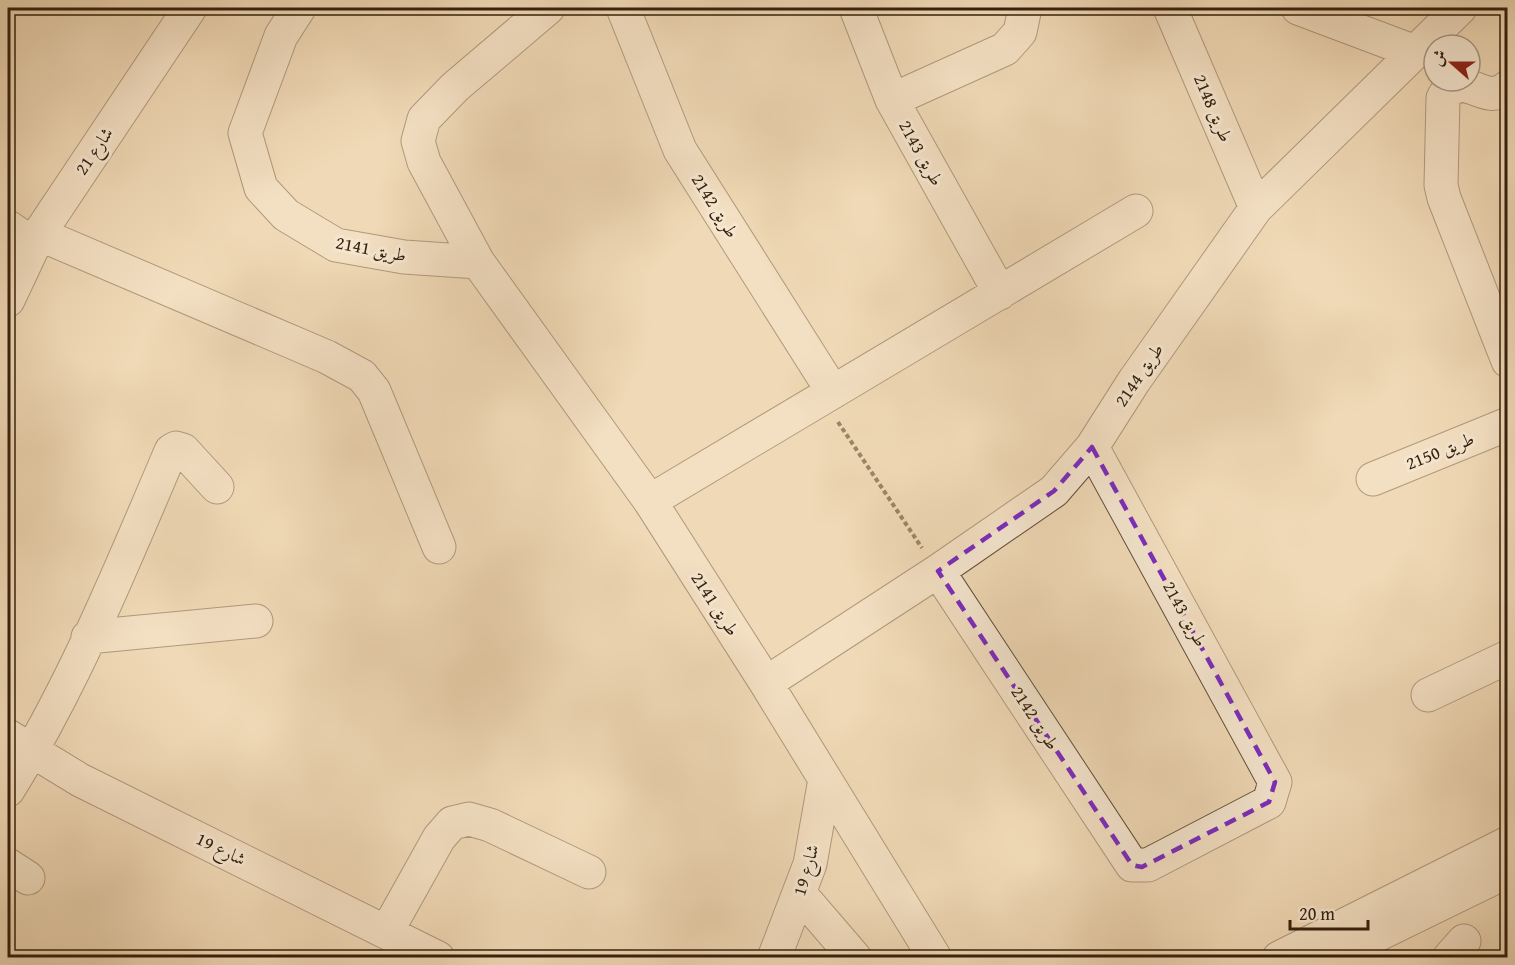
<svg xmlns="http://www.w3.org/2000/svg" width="1515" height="965" viewBox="0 0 1515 965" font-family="'Gentium Book Plus',Amiri,serif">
<rect width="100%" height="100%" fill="#f0d9b6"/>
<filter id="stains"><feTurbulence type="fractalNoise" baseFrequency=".00333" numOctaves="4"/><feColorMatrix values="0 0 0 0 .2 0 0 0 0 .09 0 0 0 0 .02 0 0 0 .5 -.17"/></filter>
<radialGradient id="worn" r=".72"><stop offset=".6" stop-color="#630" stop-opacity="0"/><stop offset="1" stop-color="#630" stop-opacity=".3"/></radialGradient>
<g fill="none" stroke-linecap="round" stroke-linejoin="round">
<defs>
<path id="minor" d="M299,8L281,36L245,133L261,188L286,215L336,245L404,257L478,262
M548,8L455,87L424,119L418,141L424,162L478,262L650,501L766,683L935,958
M623,8L680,150L833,392
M856,8L892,100L1000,293
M1170,8L1256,208
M1298,8L1415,52
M1508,87C1490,102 1479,86 1460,85L1448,90L1443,98L1441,185L1444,198L1508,361
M892,100L1005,49L1020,32L1025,8
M8,227L33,244
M39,234L327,357L362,376L374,391L439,547
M8,300L39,234L190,8
M1373,479L1508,424
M650,501L1136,211
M938,571L1132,865H1148L1269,802L1275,782L1092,447
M88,637L256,621
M766,683L938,571L1054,491L1092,447L1134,381L1256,208L1460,8
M1428,695L1508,657
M8,736L80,780L438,958
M8,790C74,684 122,566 171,451L176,448L183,450L217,487
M8,865L28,878
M800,894L855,958
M387,931L439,838L452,823L469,819L490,825L589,872
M774,958L810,864L825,779
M1279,958L1508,843
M1330,958L1508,871
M1449,958L1464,941"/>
</defs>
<use href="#minor" stroke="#634e37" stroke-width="35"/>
<path stroke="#34200d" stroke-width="4" stroke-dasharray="4.5 3" stroke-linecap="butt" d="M838,422L922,548"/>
<use href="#minor" stroke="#f5e6d0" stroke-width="33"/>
</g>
<path d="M0 0H1515V965H0ZM1092,447L1275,782L1269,802L1142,867L1132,865L938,571L1054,491Z" fill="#f0d9b6" fill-opacity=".55" fill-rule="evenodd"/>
<path fill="none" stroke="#7b2cbf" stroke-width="4.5" stroke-dasharray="12 8" stroke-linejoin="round" d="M1092,447L1275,782L1269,802L1142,867L1132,865L938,571L1054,491Z"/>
<g text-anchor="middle" stroke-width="6" stroke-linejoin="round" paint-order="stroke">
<g font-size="18" fill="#34200d" stroke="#f5e6d0">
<text transform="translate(1213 108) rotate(67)" y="6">طريق 2148</text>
<text transform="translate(94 151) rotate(-56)" y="6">شارع 21</text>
<text transform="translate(921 153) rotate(61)" y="6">طريق 2143</text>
<text transform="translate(715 206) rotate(58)" y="6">طريق 2142</text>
<text transform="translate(371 249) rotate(11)" y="6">طريق 2141</text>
<text transform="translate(1139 375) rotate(-56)" y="6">طريق 2144</text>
<text transform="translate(1440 451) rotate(-22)" y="6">طريق 2150</text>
<text transform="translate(715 604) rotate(57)" y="6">طريق 2141</text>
<text transform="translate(1185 614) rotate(61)" y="6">طريق 2143</text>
<text transform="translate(1035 718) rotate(57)" y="6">طريق 2142</text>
<text transform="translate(221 849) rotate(26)" y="6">شارع 19</text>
<text transform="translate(806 870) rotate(-74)" y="6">شارع 19</text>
</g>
</g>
<rect width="1515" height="965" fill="none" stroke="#f0d9b6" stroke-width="30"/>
<rect x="9" y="9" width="1497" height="947" fill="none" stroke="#34200d" stroke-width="3"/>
<rect x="15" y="15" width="1485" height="935" fill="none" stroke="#34200d" stroke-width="1.5"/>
<g transform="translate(1452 63) rotate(291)"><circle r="28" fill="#f5e6d0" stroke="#a89782" stroke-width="1.5"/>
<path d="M0-4.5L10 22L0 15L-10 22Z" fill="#8f2418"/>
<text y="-9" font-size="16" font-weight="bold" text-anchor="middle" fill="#34200d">ش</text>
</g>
<path d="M1290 920v9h78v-9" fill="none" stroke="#34200d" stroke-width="3"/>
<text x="1299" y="920" font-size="18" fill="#34200d" stroke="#f5e6d0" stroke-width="4.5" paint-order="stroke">20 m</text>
<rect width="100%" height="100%" filter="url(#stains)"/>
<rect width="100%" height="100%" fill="url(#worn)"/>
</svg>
